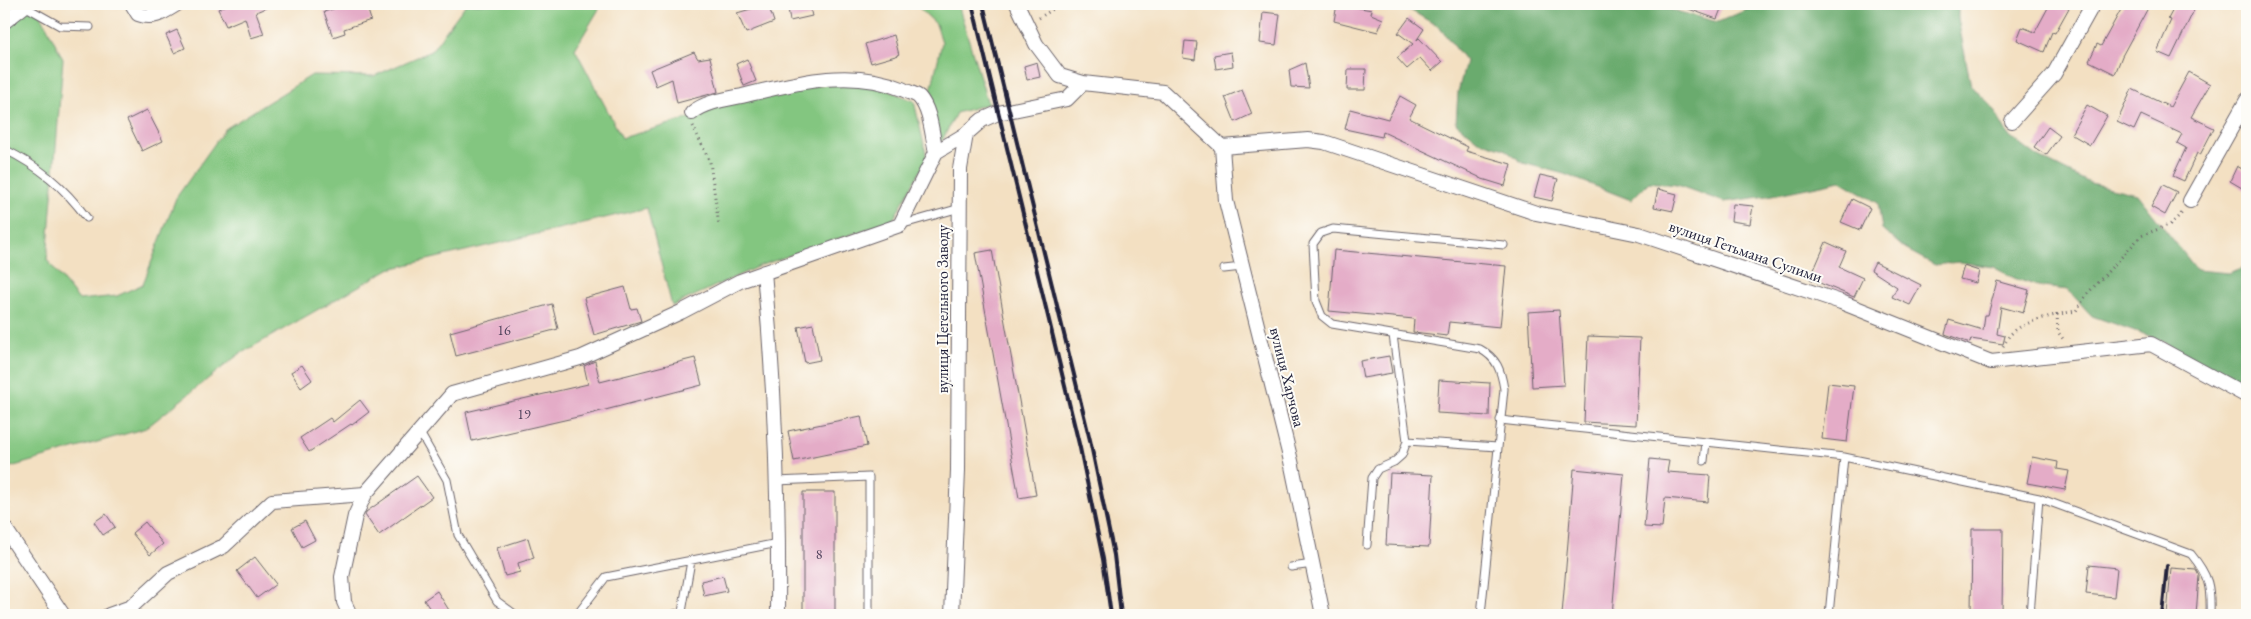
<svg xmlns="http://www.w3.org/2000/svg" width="2251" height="619" viewBox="0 0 2251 619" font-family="'EB Garamond',serif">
<rect width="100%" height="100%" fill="#fdfcf7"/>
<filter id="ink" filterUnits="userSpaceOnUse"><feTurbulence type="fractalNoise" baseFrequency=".02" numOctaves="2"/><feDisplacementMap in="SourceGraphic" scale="10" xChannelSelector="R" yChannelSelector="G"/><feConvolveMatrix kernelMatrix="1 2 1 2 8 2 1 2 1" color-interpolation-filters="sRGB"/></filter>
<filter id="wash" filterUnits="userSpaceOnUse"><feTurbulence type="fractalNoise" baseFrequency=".0096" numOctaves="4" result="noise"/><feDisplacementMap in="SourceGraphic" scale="20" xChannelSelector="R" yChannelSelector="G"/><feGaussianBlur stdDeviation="1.12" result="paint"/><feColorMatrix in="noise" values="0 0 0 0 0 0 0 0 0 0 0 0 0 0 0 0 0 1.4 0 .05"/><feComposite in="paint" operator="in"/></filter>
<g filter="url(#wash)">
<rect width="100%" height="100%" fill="#f3e0c2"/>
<path fill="#83c680" stroke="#52745e" d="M4,4L36,5L63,59L47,260L79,300L117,296L143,284L176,198L225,129L312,75L374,76L431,51L466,4H602L575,49L622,138L687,119L722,105L801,87L851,83L885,89L914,101L927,158L893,220L759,266L672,306L647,208L389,269L238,355L146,428L4,469Z
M915,4H958L988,104L956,113L941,143L930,95L942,42L936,24Z"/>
<path fill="#6aab6e" stroke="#466654" d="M1400,4H1649L1718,22L1760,4H1958V19L1971,86L1991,105L2008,135L2036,156L2090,183L2137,194L2197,270L2229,273L2247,266V391L2158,339L2092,316L2068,290L2042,287L2016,279L1993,267L1959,262L1935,265L1905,249L1882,229L1878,203L1841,181L1768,196L1724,202L1677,185L1649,182L1631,200L1564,174L1523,163L1504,149L1479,141L1456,123L1458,92L1466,61L1439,27Z"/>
<g id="blocks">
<path fill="#e4acc7" d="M229,4H275L256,12L264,34L251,38L245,18L226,26L218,9Z
M348,4H366L371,20L344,29L345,33L333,37L324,12Z
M768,4L774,22L746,33L737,13Z
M809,4L812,16L790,21L788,8Z
M1337,4L1372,10L1371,14L1383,19L1378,32L1334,21Z
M1681,4H1723L1717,19L1680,6Z
M2050,4H2062L2069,8L2055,33L2052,32L2044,52L2017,40L2022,27L2035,32Z
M2124,4H2139L2148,8L2122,56L2115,74L2089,61L2097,44L2101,46Z
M2176,4H2187L2195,8L2171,58L2157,52L2171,20L2168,19Z
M1263,12L1280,14L1276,45L1260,43Z
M1409,18L1424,29L1416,41L1419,38L1442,62L1432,71L1420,58L1407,69L1397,58L1413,44L1398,33Z
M177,30L185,48L174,53L166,35Z
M894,35L899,55L871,63L865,44Z
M1185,41L1197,42L1195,60L1183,58Z
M694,52L698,59L710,57L718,92L677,103L672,79L656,86L650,70Z
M1231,52L1233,66L1216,69L1214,55Z
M747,59L756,81L744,86L736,64Z
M1037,62L1040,77L1027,80L1024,66Z
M1305,63L1309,88L1291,87L1289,70Z
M1348,69H1366L1365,90H1347Z
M2189,72L2210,84L2191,117L2214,128L2200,155L2197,153L2184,181L2173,176L2186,148L2177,143L2182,134L2141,115L2134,130L2117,122L2132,89L2170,107Z
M1242,90L1252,114L1235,122L1225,97Z
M1400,96L1416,105L1409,118L1468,147L1466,151L1511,164L1505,186L1479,178V177L1383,132L1382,137L1345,129L1350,109L1388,119Z
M2087,105L2107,116L2090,145L2071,134Z
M147,110L163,141L142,151L127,120Z
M2048,127L2060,136L2046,155L2034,147Z
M2237,166L2247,172V191L2230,181Z
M1540,175L1558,179L1552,201L1534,197Z
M2163,185L2177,192L2165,215L2151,207Z
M1658,189L1677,194L1673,211L1654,207Z
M1852,199L1870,208L1860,230L1841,222Z
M1733,204L1753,206L1750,224L1731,221Z
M1826,242L1846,251L1839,267L1863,278L1854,297L1810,279Z
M992,250L1036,495L1019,498L975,253Z
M1334,250L1506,266L1500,327L1449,322L1447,336L1413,332L1414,319L1329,311Z
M1875,262L1921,285L1910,305L1892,297L1897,287L1871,270Z
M1964,266L1979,271L1976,283L1960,279Z
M1997,281L2029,290L2023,313L2001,307L1997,334L2005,336L2003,344L1971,339L1970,343L1945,334L1949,320L1983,330L1985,315H1988Z
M625,287L631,309L637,308L641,321L594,335L584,298Z
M552,304L558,329L456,356L450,332Z
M1559,310L1564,385L1532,387L1528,312Z
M813,324L820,360L805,363L798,327Z
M1588,336L1640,338L1636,425L1584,422Z
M1389,356L1392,373L1363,378L1360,361Z
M695,358L702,385L582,416L472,441L466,412L588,384L584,366L595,361L600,382Z
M302,365L312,380L301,388L291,372Z
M1439,380L1490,383L1489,416L1437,413Z
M1828,383L1854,386L1847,442L1822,439Z
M360,400L369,412L352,425L351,424L309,452L300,438L330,418L333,422Z
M861,416L867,446L794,461L788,431Z
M2032,457L2058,462L2057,469L2069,471L2065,490L2027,483Z
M1650,459L1669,461L1667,472L1710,475L1708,502L1665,498L1662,528L1644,527Z
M1574,469L1624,474L1612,615H1562Z
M1390,473L1433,475L1429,547L1386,545Z
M417,476L432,497L379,535L365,515L366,512Z
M803,492H835V615H803Z
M106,514L115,527L103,535L94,522Z
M305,521L315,540L302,547L292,528Z
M145,522L163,544L150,555L132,533Z
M1972,529H2003L2002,615H1971Z
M528,538L534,558L518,563L520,572L505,576L497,548Z
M255,557L276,584L257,598L237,571Z
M2089,565L2117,568L2114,597L2086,594Z
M2171,568L2196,570L2199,576L2196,615H2167Z
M723,576L727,591L704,596L701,581Z
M437,591L452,615H434L424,600Z"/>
</g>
</g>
<g filter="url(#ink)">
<use href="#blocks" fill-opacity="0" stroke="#6b646a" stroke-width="1"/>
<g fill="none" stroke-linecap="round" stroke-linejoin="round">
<defs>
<path id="lane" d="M26,7L60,26L90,27
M4,149C40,167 63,186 87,218
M900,225L960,208
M1224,269L1242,267
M1500,420L1706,442
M419,431L447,480L458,535L497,601L516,615
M1407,441L1498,447
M1844,457L2039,498L2030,615
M1704,461L1706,442L1844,457L1829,615
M776,481L869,477V615
M2039,498L2191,554C2209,576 2211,586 2210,615
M1367,545L1372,478L1378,469L1394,462L1402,455L1407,441L1393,335
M1291,567L1313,564
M571,615L579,612L606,577L778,543
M670,615L682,612L691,561
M1481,615L1504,389C1501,370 1497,358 1480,349L1332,324L1322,316L1316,301L1313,244L1321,233L1333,229L1504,245"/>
<path id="street" d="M132,4L138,14C154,20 164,12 177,4
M1017,4L1036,44L1060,76L1083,83L1163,92L1222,147
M4,22L27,4
M692,113C704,102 727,99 742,96C795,83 850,67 902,89C907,92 916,94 919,97C931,110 932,136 936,152L966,134
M2012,121L2054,74L2093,4
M1222,147L1308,140L1324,142L1536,213L1639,234L1841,302L1991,362L2151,344L2247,396
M1222,147L1226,201L1291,461L1323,615
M2190,201L2247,100
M764,272C775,386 779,501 778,615
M4,527L63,615
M109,615L131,607L168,573L224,546L272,501L365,494
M350,615L344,602L342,577L355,516L365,494L452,394L580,358L681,312L740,281L900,225L936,152
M952,615L958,470L960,169L966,134L982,120L998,113L1067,99L1083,83"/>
</defs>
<use href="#lane" stroke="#6b646a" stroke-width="9"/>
<use href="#street" stroke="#6b646a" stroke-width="16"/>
<path stroke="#6b646a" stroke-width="3" stroke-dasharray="1 4" stroke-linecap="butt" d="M1039,18L1061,4
M693,126L710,162L719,226
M2057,314L2058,332L2063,339
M2003,346C2006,342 2008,336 2012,333C2025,320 2059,314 2076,311L2087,294L2141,236L2171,224L2183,212"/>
<use href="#lane" stroke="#fff" stroke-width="7"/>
<use href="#street" stroke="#fff" stroke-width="14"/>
<path stroke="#22223b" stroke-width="4" d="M972,4L1080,448L1103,559L1111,615
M983,4L1090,440L1114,555L1121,615
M2162,615L2167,566"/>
</g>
</g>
<g text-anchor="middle" stroke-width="4" stroke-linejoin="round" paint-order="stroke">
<g font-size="14" fill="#52445e">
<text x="504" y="335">16</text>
<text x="524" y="419">19</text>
<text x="819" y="559">8</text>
</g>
<g font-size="16" fill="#22223b" stroke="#fdfcf7">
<text transform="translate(1746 251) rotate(19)" y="6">вулиця Гетьмана Сулими</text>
<text transform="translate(942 309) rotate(-90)" y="6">вулиця Цегельного Заводу</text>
<text transform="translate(1288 377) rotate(76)" y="6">вулиця Харчова</text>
</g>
</g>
<rect width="2251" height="619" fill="none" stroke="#fdfcf7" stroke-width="20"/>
</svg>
